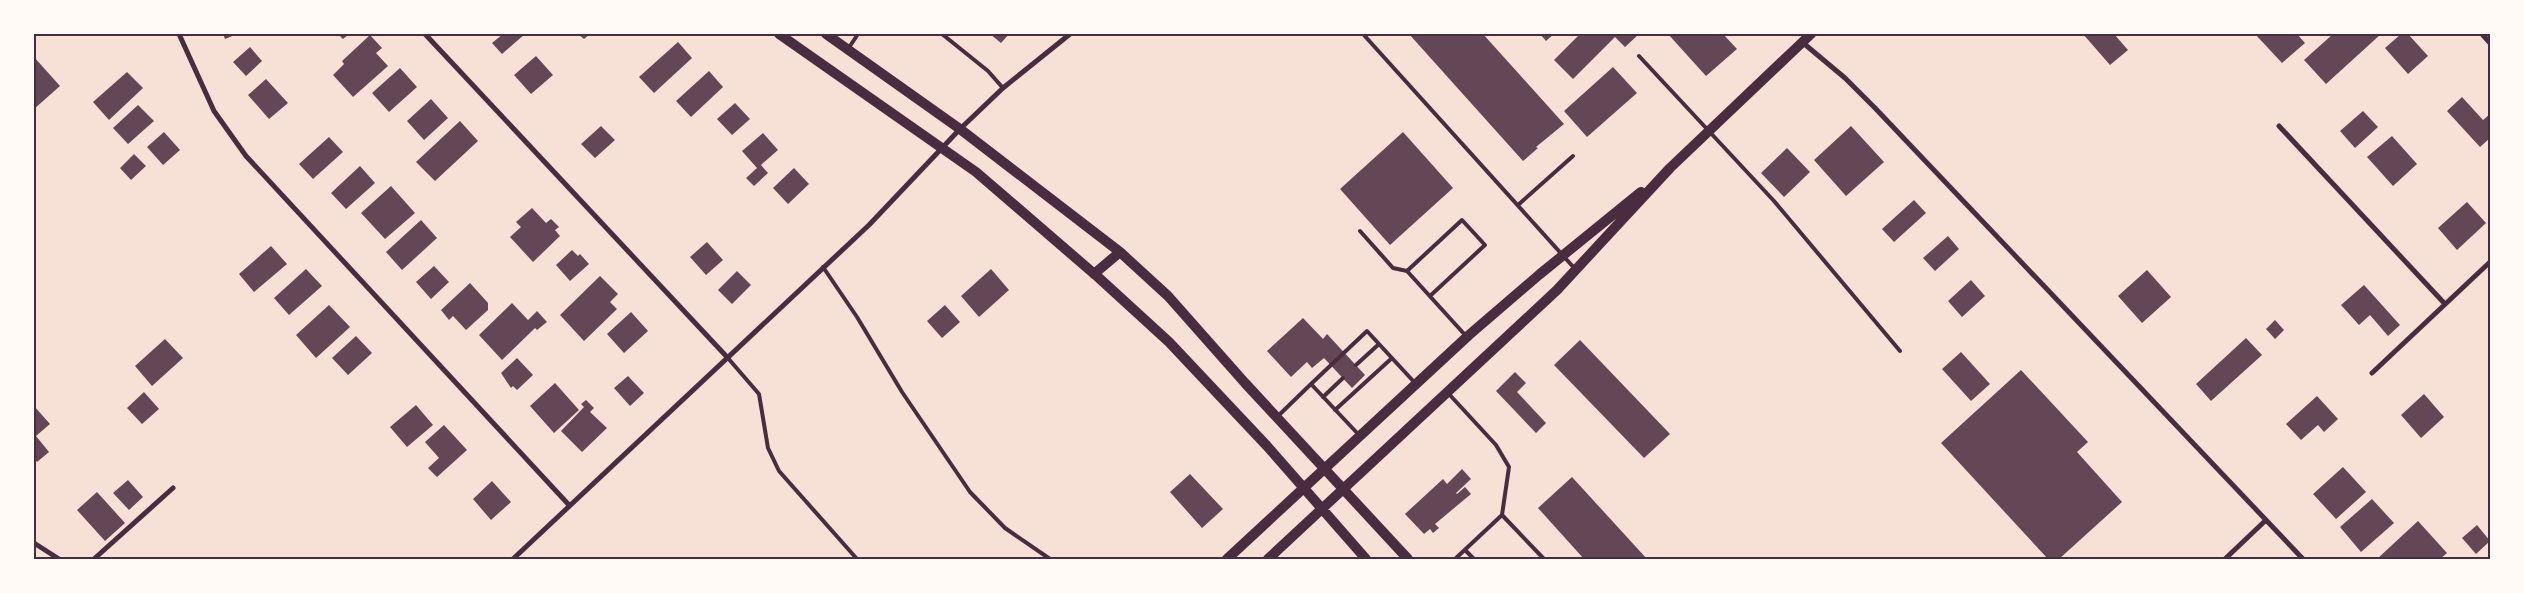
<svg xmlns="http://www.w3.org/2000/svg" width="2524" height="593" viewBox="0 0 2524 593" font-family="Manrope,sans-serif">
<rect width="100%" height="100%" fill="#f7e1d7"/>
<path fill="#644757" d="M223,34H237L225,39Z
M338,34H349L343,39Z
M503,34H525L502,54L492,43Z
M578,34H590L584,39Z
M990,34H1009L1001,43Z
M1409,34H1483L1564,124L1536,147L1538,148L1523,161Z
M1540,34H1554L1546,41Z
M1580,34H1639L1625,47L1615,37L1573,79L1554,60Z
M1668,34H1723L1737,49L1706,76Z
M2083,34H2114L2128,50L2110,65Z
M2255,34H2297L2305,43L2282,63Z
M2333,34H2381L2326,84L2304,60Z
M2401,34H2408L2428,56L2408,74L2385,48Z
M370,35L382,48L376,53L388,66L353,97L333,75L344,64L342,61Z
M678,42L692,58L654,93L639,77Z
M250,47L262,61L246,76L233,62Z
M536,56L553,75L531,94L514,75Z
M34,57L60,86L34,109Z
M1613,67L1637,93L1587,137L1564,111Z
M400,68L417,87L389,112L372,93Z
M709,71L723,87L691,117L676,101Z
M127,72L143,88L109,120L93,102Z
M266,79L288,103L269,119L248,95Z
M2462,97L2483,120L2490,114V138L2480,147L2447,111Z
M431,99L448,118L424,140L407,121Z
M735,103L750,119L732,135L717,119Z
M138,105L154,121L128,144L113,128Z
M2363,111L2378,127L2355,148L2340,131Z
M460,121L478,141L435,181L416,162Z
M601,126L615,140L595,158L581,144Z
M1851,126L1884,162L1846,196L1814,160Z
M164,132L180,150L163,165L147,147Z
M1403,132L1453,188L1390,245L1340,189Z
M763,133L778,150L761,165L768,173L754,186L746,178L757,168L742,151Z
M2392,136L2417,164L2393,186L2367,157Z
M329,137L343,152L313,179L299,164Z
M1787,148L1810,172L1784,197L1761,173Z
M134,154L146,166L131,180L120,168Z
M360,166L375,183L346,209L331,193Z
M794,168L809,184L788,204L773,188Z
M391,186L415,213L385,239L361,213Z
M1914,200L1926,213L1894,242L1882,229Z
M2467,202L2486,223L2457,250L2438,228Z
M532,208L546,223L551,219L559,227L555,230L560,236L533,262L510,237L521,227L516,222Z
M421,220L437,238L402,270L386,252Z
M1948,236L1959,249L1935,271L1923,258Z
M707,242L723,260L706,275L690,257Z
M271,246L287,264L254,292L239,274Z
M572,250L578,256L580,254L589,264L570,281L556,265Z
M434,266L449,282L431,299L416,282Z
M306,269L322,286L289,315L274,298Z
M991,269L1009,290L979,317L961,296Z
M2147,270L2171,297L2142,323L2118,296Z
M737,271L751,285L732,304L718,290Z
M600,276L618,294L610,302L617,309L584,341L560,315Z
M1971,280L1985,296L1962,317L1948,301Z
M470,283L488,303V310L466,330L453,316L449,320L441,310Z
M2364,285L2400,325L2388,336L2370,315L2359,325L2341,305Z
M512,303L528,320L537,311L547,322L537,330L535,328L502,360L479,335Z
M329,305L350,327L316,358L296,335Z
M945,305L960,322L942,338L927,321Z
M631,312L648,331L624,353L607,334Z
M1303,318L1323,339L1327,334L1365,375L1352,388L1324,358L1312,368L1307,362L1291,377L1267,351Z
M2275,320L2284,330L2275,339L2266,329Z
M356,336L372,353L348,375L332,358Z
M2246,338L2262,355L2211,401L2196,384Z
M165,339L183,358L152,386L135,366Z
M1580,340L1670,434L1644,458L1554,365Z
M1961,352L1990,384L1971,401L1942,369Z
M517,358L533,375L517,390L513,386L511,388L501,373Z
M2021,370L2088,442L2077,452L2122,502L2059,559H2048L1941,443Z
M1515,372L1526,383L1517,392L1546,423L1536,433L1496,391Z
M628,376L644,393L630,406L614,388Z
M555,383L579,410L554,433L530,406Z
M144,392L159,409L142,424L127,408Z
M2424,394L2444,417L2421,438L2401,415Z
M2317,396L2338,419L2324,432L2318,425L2301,440L2286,424Z
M586,400L594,408L590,412L607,428L582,452L561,431L584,407L581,404Z
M416,405L433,425L407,447L390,427Z
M34,406L50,424L36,436L49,452L37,462L34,458Z
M444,425L467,450L437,477L428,468L439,458L425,442Z
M2343,467L2366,492L2336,519L2313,494Z
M1462,469L1471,479L1456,493L1457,494L1465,487L1471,494L1435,524L1439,528L1433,533L1430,529L1424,534L1405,514L1443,479L1447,484Z
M1190,474L1223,509L1202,528L1170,492Z
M1572,477L1647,559H1584L1538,508Z
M128,480L143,497L129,510L113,493Z
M492,481L511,502L491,520L473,499Z
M97,492L125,523L105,541L77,510Z
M2372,499L2394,523L2361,552L2340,527Z
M2418,521L2447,553L2440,559H2377Z
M2477,525L2490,541L2476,554L2462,538Z"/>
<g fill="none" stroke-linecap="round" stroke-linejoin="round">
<path stroke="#4a2c40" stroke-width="4" d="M942,34L988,71L1003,88
M1363,34L1576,270
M848,49L858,34
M1639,56L1774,201L1900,351
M1518,205L1573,156
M1360,231L1393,268L1407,271
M823,267L857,317L902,392L970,492L1005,528L1050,559
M1430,296L1485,245L1462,220L1407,271L1466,336
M727,357L759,394L768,448L779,471L857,559
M1356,365L1379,344
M1311,384L1367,331L1415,383
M1448,393L1496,445L1509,467L1502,515
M1323,397L1343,378
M1335,410L1392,358
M1278,416L1311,384L1359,435
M1465,550L1474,559
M1455,559L1502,515L1544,559"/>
<path stroke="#4a2c40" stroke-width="5" d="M179,34L214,111L246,156L569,505
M425,34L727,357
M2482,34L2490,43
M1802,42L1845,78L1875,108L2303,559
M2279,126L2445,304
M2372,373L2490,262
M34,543L59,559
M94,559L173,488
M513,559L869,225L960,129L1003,88L1070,34
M2225,559L2266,520"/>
<path stroke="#4a2c40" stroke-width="10" d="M779,34L976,172L1099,278L1169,342L1267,446L1366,559
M826,34L960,129L1120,252L1168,296L1245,383L1408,559
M1094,274L1120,252
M1227,559L1469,335L1540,274L1641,192
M1268,559L1557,290L1670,168L1811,34"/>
</g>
<rect width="2524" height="593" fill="none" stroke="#fffaf5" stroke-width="70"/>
<rect x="35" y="35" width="2454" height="523" fill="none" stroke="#4a2c40" stroke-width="2"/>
</svg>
